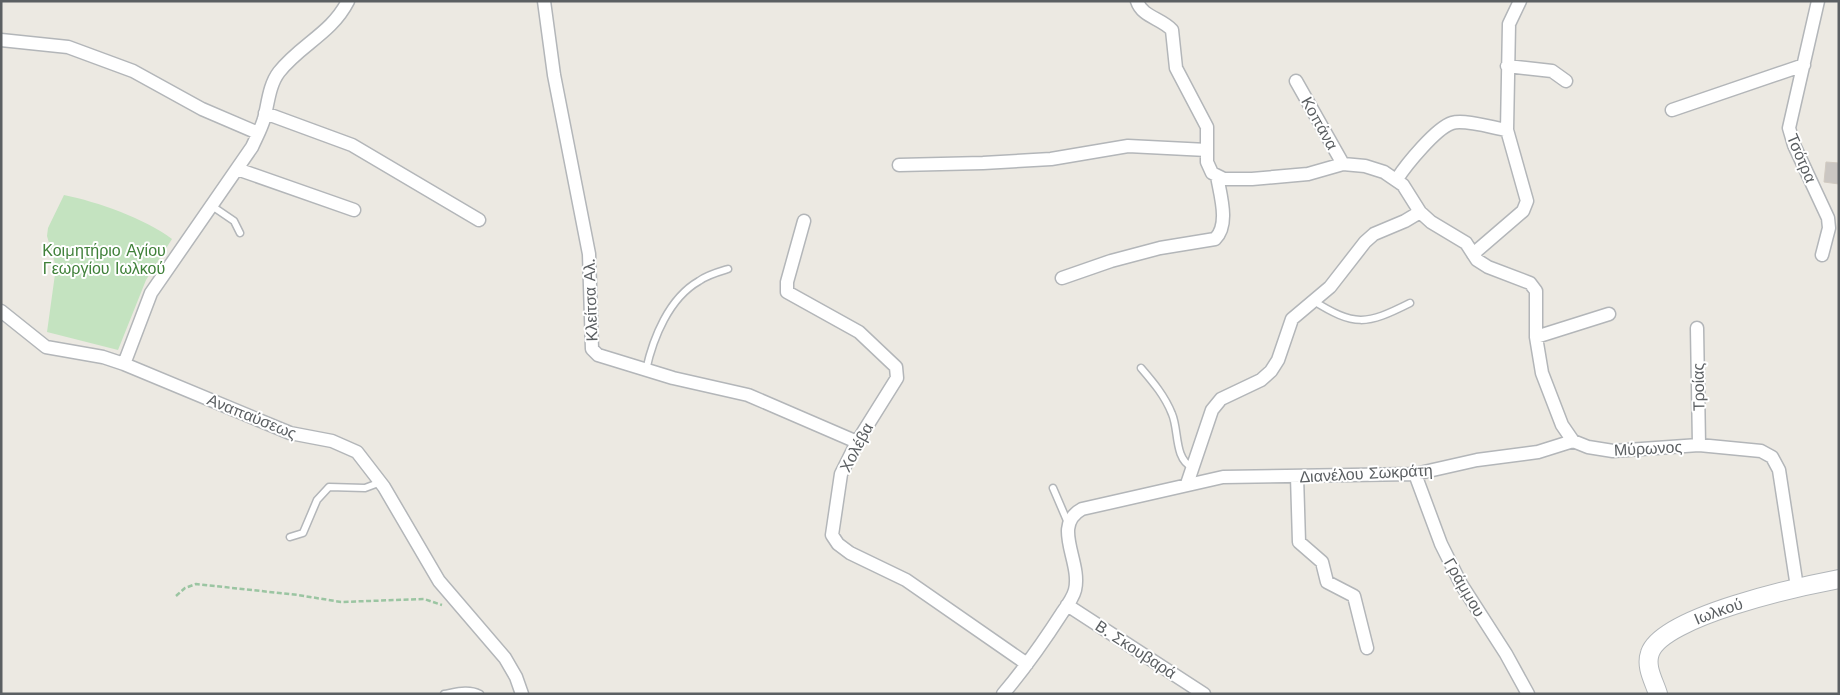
<svg xmlns="http://www.w3.org/2000/svg" width="1840" height="695" viewBox="0 0 1840 695" font-family="'Work Sans',sans-serif">
<rect width="100%" height="100%" fill="#ece9e2"/>
<path fill="#c4e3c0" d="M64,195C98,202 144,218 172,239L146,280L118,350L47,332L56,267L47,236L48,228Z"/>
<path fill="#cac6c2" stroke="#d1cac1" d="M1826,162L1839,163V184L1824,182Z"/>
<g fill="none" stroke-linecap="round" stroke-linejoin="round">
<defs>
<path id="lane" d="M212,206L234,221L240,233
M1312,300C1355,327 1366,325 1410,303
M1141,368C1153,382 1165,396 1172,414C1179,430 1174,459 1192,467
M646,370C653,338 669,298 699,281C707,275 718,272 728,269
M1053,488L1068,523
M290,537L303,533L317,500L329,487L365,488L381,482
M444,694C456,692 468,688 480,694"/>
<path id="street" d="M544,1L554,75L589,254L592,349L598,355L673,378L748,395L857,442
M1137,1C1142,17 1161,18 1172,30L1176,68L1207,127V162L1212,173L1224,179H1252L1308,174L1343,164L1365,166L1384,172L1403,185L1420,212L1431,222L1466,243L1477,260L1488,267L1530,283L1536,291V337L1542,373L1562,425L1573,441L1588,447L1613,451L1699,445L1761,451L1772,457L1779,470L1797,587
M1818,1L1789,128L1794,145L1828,218L1829,228L1822,255
M1,40L68,47L133,71L202,109L258,133
M1507,66L1552,71L1566,81
M1296,81L1343,164
M1672,110L1804,65
M265,113L352,145L479,220
M899,165L983,163L1051,159L1128,146L1207,150
M237,169L354,210
M1397,179C1406,165 1436,128 1452,123C1464,119 1494,128 1507,130L1509,24L1520,1
M804,221L787,282V292L859,332L896,367L897,378L857,442L841,474L832,535L838,544L850,553L906,580L1027,664
M1473,254L1523,211L1527,201L1507,130
M1062,278L1111,261L1160,248L1215,239C1230,225 1220,194 1217,176
M1,311L46,347L103,357L124,364L290,433L332,441L357,452L384,487L439,581L505,658L516,677L522,694
M1697,328L1699,445
M1536,337L1609,314
M124,364L151,293L252,147C256,138 261,129 264,119C268,104 269,85 279,72C301,44 331,34 348,1
M1415,474L1441,544L1461,584L1506,654L1528,694
M1297,476L1299,542L1322,562L1327,582L1354,596L1367,648
M1187,484L1212,410L1221,399L1261,380L1271,371L1278,360L1292,319L1330,287L1365,242L1374,234L1405,221L1420,212
M1067,605L1204,694
M1003,694C1025,668 1044,641 1062,613C1067,606 1073,598 1075,590C1082,561 1051,526 1082,509L1223,477L1415,474L1477,460L1538,452L1573,441"/>
<g id="secondary">
<path id="s1" d="M1658,694C1654,681 1645,667 1650,653C1662,616 1802,586 1839,579"/>
</g>
</defs>
<use href="#lane" stroke="#b3b6b9" stroke-width="9"/>
<use href="#street" stroke="#b3b6b9" stroke-width="15"/>
<use href="#secondary" stroke="#b2b6b9" stroke-width="20"/>
<path stroke="#9bc5a2" stroke-width="2.5" stroke-dasharray="5 2.5" stroke-linecap="butt" d="M176,596L185,588L196,584L298,595L341,602L424,599L442,605"/>
<use href="#lane" stroke="#fff" stroke-width="6"/>
<use href="#street" stroke="#fff" stroke-width="12"/>
<use href="#secondary" stroke="#fff" stroke-width="18"/>
</g>
<g text-anchor="middle" stroke-width="4" stroke-linejoin="round" paint-order="stroke">
<g font-size="16" fill="#5b5f62" stroke="#fff">
<text transform="translate(1320 123) rotate(61)" y="6">Κοπάνα</text>
<text transform="translate(1802 158) rotate(67)" y="6">Τσότρα</text>
<text transform="translate(590 300) rotate(-92)" y="6">Κλείτσα Αλ.</text>
<text transform="translate(1698 387) rotate(-91)" y="6">Τροίας</text>
<text transform="translate(252 416) rotate(22)" y="6">Αναπαύσεως</text>
<text transform="translate(856 447) rotate(-62)" y="6">Χολέβα</text>
<text transform="translate(1648 448) rotate(-3)" y="6">Μύρωνος</text>
<text transform="translate(1366 473) rotate(-3)" y="6">Διανέλου Σωκράτη</text>
<text transform="translate(1465 587) rotate(60)" y="6">Γράμμου</text>
<text dy="6" stroke="none"><textPath href="#s1" startOffset="125">Ιωλκού</textPath></text>
<text transform="translate(1136 649) rotate(33)" y="6">Β. Σκουβαρά</text>
</g>
<g font-size="16" fill="#40813a" stroke="#fff">
<text x="104" y="256">Κοιμητήριο Αγίου<tspan x="104" dy="18">Γεωργίου Ιωλκού</tspan></text>
</g>
</g>
<rect width="1840" height="695" fill="none" stroke="#5b5f62" stroke-width="5"/>
</svg>
